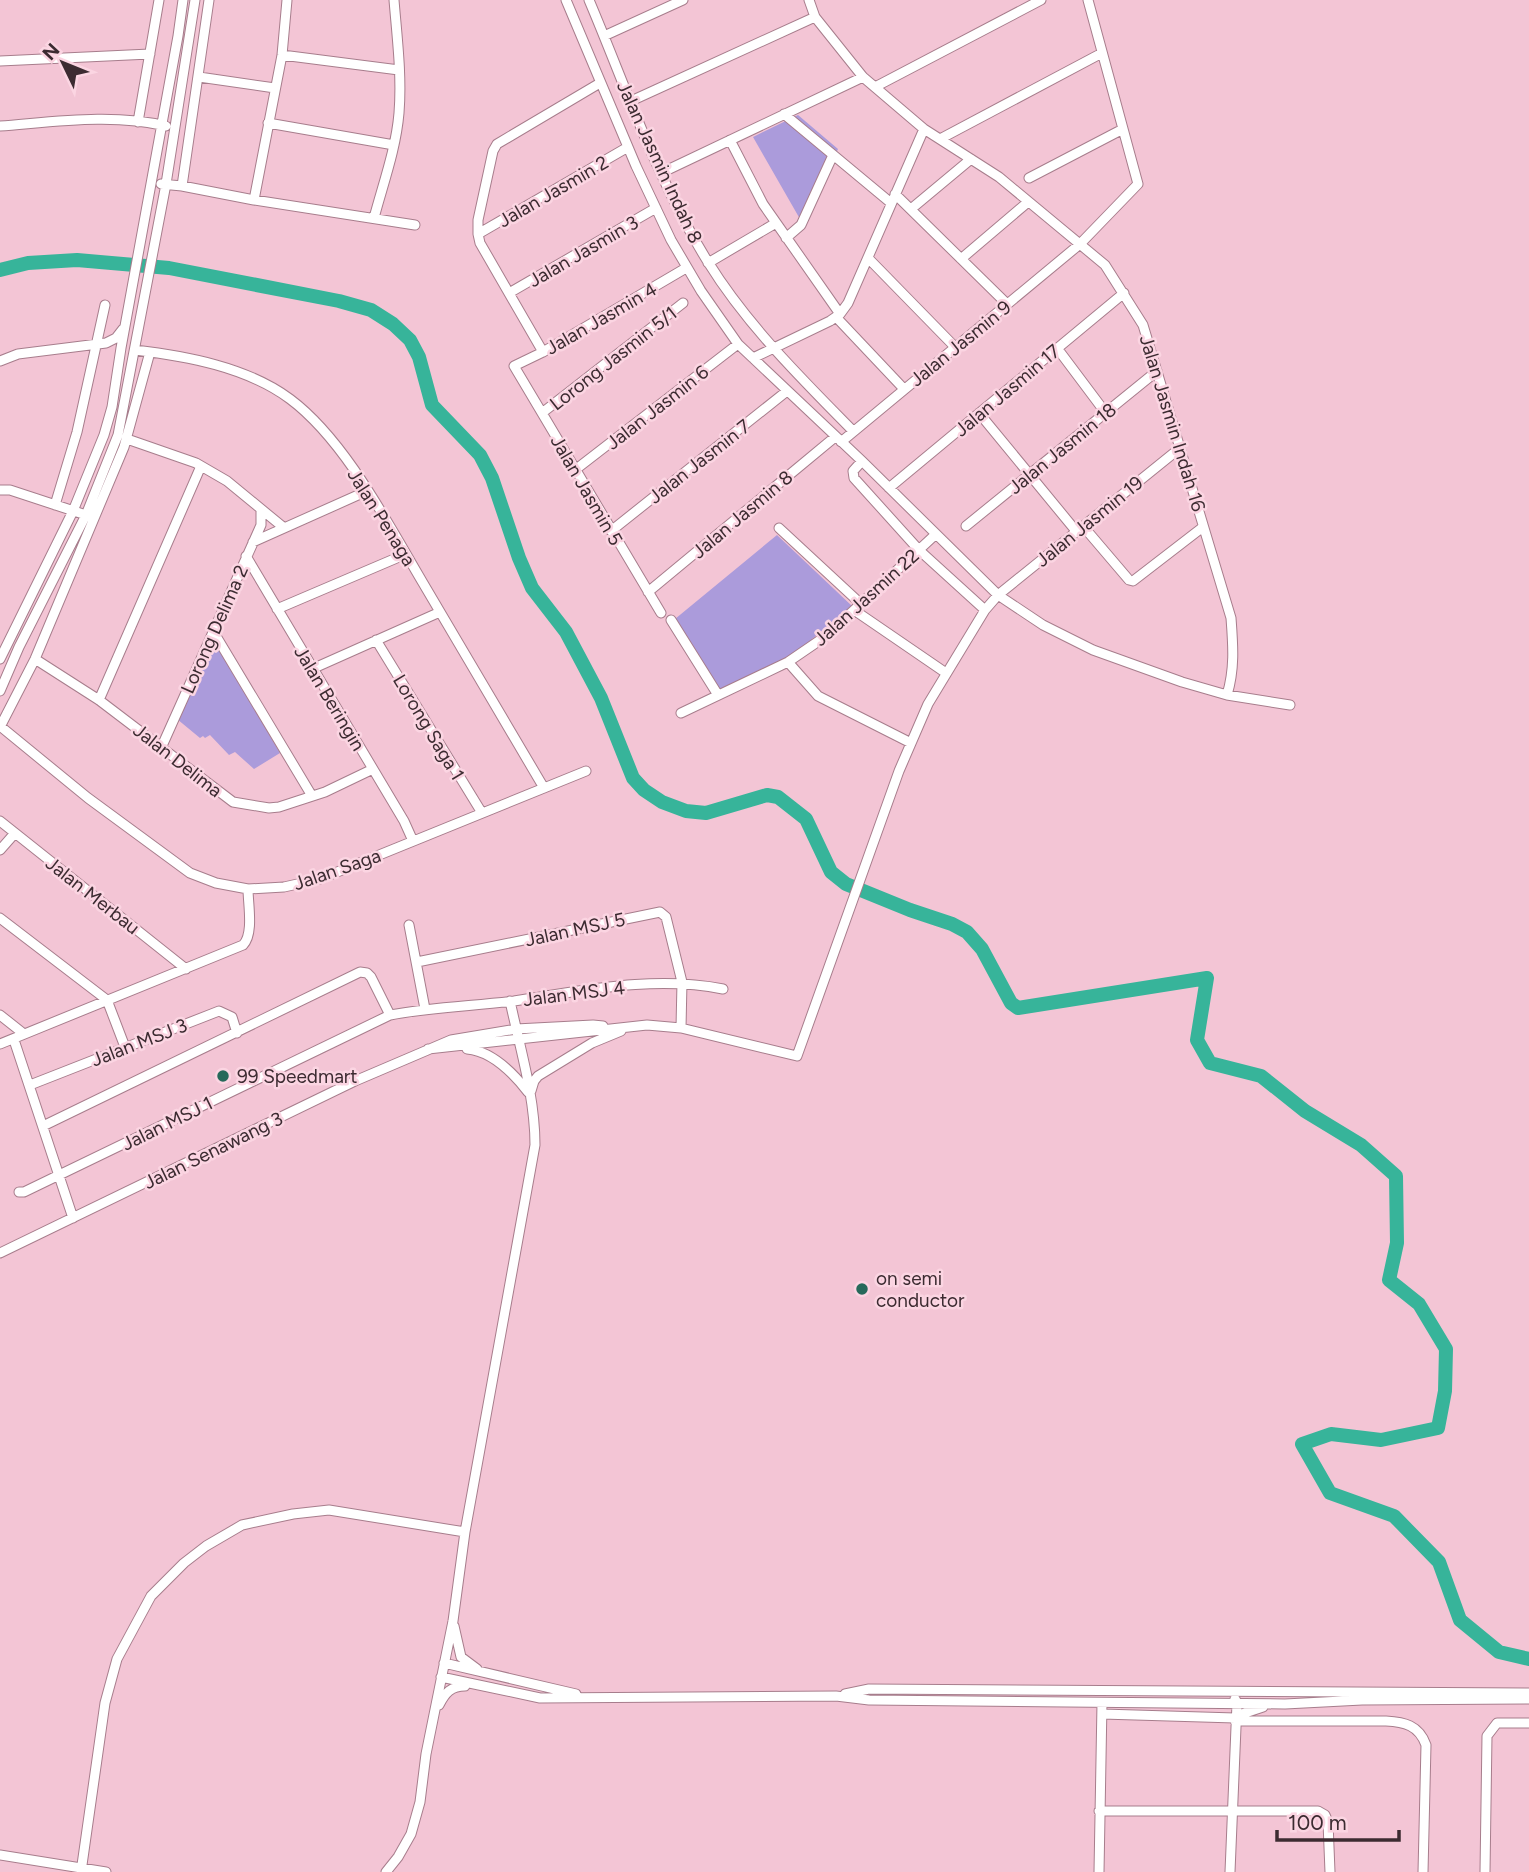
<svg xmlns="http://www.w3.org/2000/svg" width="1529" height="1872" viewBox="0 0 1529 1872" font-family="Figtree,sans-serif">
<rect width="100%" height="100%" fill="#f3c5d5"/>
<path fill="#ab9bdb" d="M798,115L838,149L804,226L753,137Z
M777,535L852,606L788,659L720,691L675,619Z
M212,636L280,753L254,769L235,752L229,755L210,735L205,738L203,736L200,738L177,719Z"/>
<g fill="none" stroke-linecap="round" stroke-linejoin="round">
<path stroke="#37b49a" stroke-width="14" d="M0,270L28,263L77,260L169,268L339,301L371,310L393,324L410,340L419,357L432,405L480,455L492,478L519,558L532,588L566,632L601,698L633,778L644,790L662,802L686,811L706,813L767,795L778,797L806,819L831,872L846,884L910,910L952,924L967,932L982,949L1011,1003L1018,1008L1207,978L1197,1040L1210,1063L1261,1076L1305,1111L1361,1145L1396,1176L1397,1243L1389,1280L1419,1304L1446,1349L1445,1391L1438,1428L1381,1440L1331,1434L1302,1444L1330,1493L1394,1516L1439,1562L1460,1620L1499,1652L1529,1659"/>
<defs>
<path id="minor" d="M566,0L636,166L671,240L701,291L738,344L862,461L998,595L1043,625L1093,650L1182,682L1227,695L1290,705
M589,0C626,87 657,181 708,262C747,325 801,378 853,431
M809,0L815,17L863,77L924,129L999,177L1105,265L1143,325L1231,618C1233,645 1235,668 1227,695
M604,36L683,0
M282,55L399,70
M0,61L150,54
M199,77L275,88
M875,87L1041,0
M631,101L815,17
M784,114L891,203
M138,122L159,0
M268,123L394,145
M0,126C53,122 113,113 166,126
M940,139L1102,53
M730,140L763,204L840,314
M661,173L863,77
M1029,178L1123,129
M161,184L182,186L254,200L415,225
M182,186L209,0
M895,194L1007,304
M254,200L282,55L287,0
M911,209L971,159
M374,218C383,184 396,149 399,113C402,76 397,37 394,0
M478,234L628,147
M786,238L801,225L833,155
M868,258L955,347
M961,259L1028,202
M708,263L776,223
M509,293L656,208
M836,317L904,389
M1057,348L1105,412
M135,350C186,356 247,367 290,399C345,440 388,524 423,583C463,651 504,720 544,788
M543,352L480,243L478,234V220L493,151L497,144L600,83
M753,358L830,321L840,314L848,303L924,129
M0,361L18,354L106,343L116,338L123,329
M542,413L683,303
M979,413L1076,531
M127,439L196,463L227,481L283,527
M841,442L1080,244L1138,184L1088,0
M862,461L853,471L854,478L919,550L985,610
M575,470L738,344
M889,488L1124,293
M0,490H10L86,515
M55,505L77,432L105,305
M966,526L1157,371
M1083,526L1129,580L1133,581L1203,527
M779,528L861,604
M611,531L787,391
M253,542L367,491
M246,556L404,821L413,841
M648,592L835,437
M277,609L406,554
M854,610L946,673
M661,613L514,366L543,352L686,268
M671,620L718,695
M213,631L312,796
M376,640L482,813
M0,659L73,511L104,435L112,407L121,348L178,36L183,0
M35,659L99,700L233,802L269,808L279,807L325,792L373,769
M788,662L818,696L911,743
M312,669L440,612
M0,691L19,647L86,515L118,435L166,184L195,0
M99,700L201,466
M681,713L788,662L826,636L936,534
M0,726L88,798L190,873L216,883L248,889L284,887L320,879L586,771
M0,727L35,659L124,447L150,352
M162,746L261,525V511
M0,821L186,969
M0,850L15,833
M0,918L107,1000L125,1047
M409,925L425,1009
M417,962L660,912L666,917L682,982L681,1028
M0,1015L24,1034
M15,1043L73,1218
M0,1044L243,945C254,934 248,904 248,889
M428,1049L647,1025L681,1028L797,1056L899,771L928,704L985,610L998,595L1180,448
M467,1049C492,1051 514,1074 528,1092
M30,1085L219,1011L232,1017L237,1033
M531,1091L534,1081L538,1076L592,1043L621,1031
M43,1126L360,972L367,973L371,977L390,1015
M19,1192H24L390,1015C431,1007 473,1006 514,1001C583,991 653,975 723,989
M0,1253L355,1081L451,1040L516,1029L593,1025L603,1026
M454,1626L461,1657L477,1669
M444,1663L576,1694
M441,1677L540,1698L836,1696L869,1700L1285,1704L1362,1700L1529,1699
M845,1694L869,1689L1529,1693
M439,1705C445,1693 451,1686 465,1686
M1102,1714L1235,1718
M1236,1716L1263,1707
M1235,1721H1386C1404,1722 1419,1725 1426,1745L1423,1872
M1099,1811H1318L1325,1815L1328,1822L1330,1872
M0,1855L106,1872
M81,1872L105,1703L117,1659L151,1596L184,1563L206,1546L242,1525L293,1514L329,1510L465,1532
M386,1872L398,1857L411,1834L420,1802L426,1754L453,1621L465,1532L535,1145C535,1097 520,1048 510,1001
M1099,1872L1102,1703
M1230,1872L1237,1703L1235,1699
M1485,1872L1487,1736L1497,1723H1529"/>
</defs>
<use href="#minor" stroke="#a77d8c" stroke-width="11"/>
<use href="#minor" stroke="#fff" stroke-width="9"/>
</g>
<g fill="#26695a" stroke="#fbd5e2" stroke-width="2.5">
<circle cx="223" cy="1076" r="7"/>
<circle cx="862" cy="1289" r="7"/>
</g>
<g text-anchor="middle" stroke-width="5" stroke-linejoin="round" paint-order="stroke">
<g font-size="19" fill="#3c2b31" stroke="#fbd5e2">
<text transform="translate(660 162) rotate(65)" y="7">Jalan Jasmin Indah 8</text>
<text transform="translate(553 191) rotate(-30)" y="7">Jalan Jasmin 2</text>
<text transform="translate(583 251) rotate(-30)" y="7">Jalan Jasmin 3</text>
<text transform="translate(601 318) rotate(-30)" y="7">Jalan Jasmin 4</text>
<text transform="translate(960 343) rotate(-39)" y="7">Jalan Jasmin 9</text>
<text transform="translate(613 358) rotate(-38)" y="7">Lorong Jasmin 5/1</text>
<text transform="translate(1007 390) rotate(-40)" y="7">Jalan Jasmin 17</text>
<text transform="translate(657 407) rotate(-38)" y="7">Jalan Jasmin 6</text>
<text transform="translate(1173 423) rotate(73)" y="7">Jalan Jasmin Indah 16</text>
<text transform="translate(1062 448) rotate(-39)" y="7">Jalan Jasmin 18</text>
<text transform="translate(699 461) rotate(-38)" y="7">Jalan Jasmin 7</text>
<text transform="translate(587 490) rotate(60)" y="7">Jalan Jasmin 5</text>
<text transform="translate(742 514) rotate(-40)" y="7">Jalan Jasmin 8</text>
<text transform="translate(382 517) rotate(58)" y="7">Jalan Penaga</text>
<text transform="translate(1089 521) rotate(-39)" y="7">Jalan Jasmin 19</text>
<text transform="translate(866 597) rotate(-42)" y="7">Jalan Jasmin 22</text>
<text transform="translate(214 629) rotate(-66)" y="7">Lorong Delima 2</text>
<text transform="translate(330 698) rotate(59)" y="7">Jalan Beringin</text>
<text transform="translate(429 727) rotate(59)" y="7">Lorong Saga 1</text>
<text transform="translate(178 760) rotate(38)" y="7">Jalan Delima</text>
<text transform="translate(337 869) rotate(-19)" y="7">Jalan Saga</text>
<text transform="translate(93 895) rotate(38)" y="7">Jalan Merbau</text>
<text transform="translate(575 929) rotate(-12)" y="7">Jalan MSJ 5</text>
<text transform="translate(574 993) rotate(-7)" y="7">Jalan MSJ 4</text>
<text transform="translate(139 1042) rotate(-21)" y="7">Jalan MSJ 3</text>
<text transform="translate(167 1123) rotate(-26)" y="7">Jalan MSJ 1</text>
<text transform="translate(213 1150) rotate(-26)" y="7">Jalan Senawang 3</text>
</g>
<g font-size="19" fill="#3c2b31" stroke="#fbd5e2" text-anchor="start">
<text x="237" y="1083">99 Speedmart</text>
<text x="876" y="1285">on semi<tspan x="876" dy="22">conductor</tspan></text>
</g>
</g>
<g transform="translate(63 63) rotate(313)" stroke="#fbd5e2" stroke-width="5" paint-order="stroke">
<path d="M0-5L12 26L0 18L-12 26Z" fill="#3c2b31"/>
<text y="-10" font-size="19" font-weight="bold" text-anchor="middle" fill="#3c2b31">N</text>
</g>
<path d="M1277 1830v10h122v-10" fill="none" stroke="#3c2b31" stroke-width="3.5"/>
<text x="1288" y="1830" font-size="21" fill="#3c2b31" stroke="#fbd5e2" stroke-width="5" paint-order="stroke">100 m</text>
</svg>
